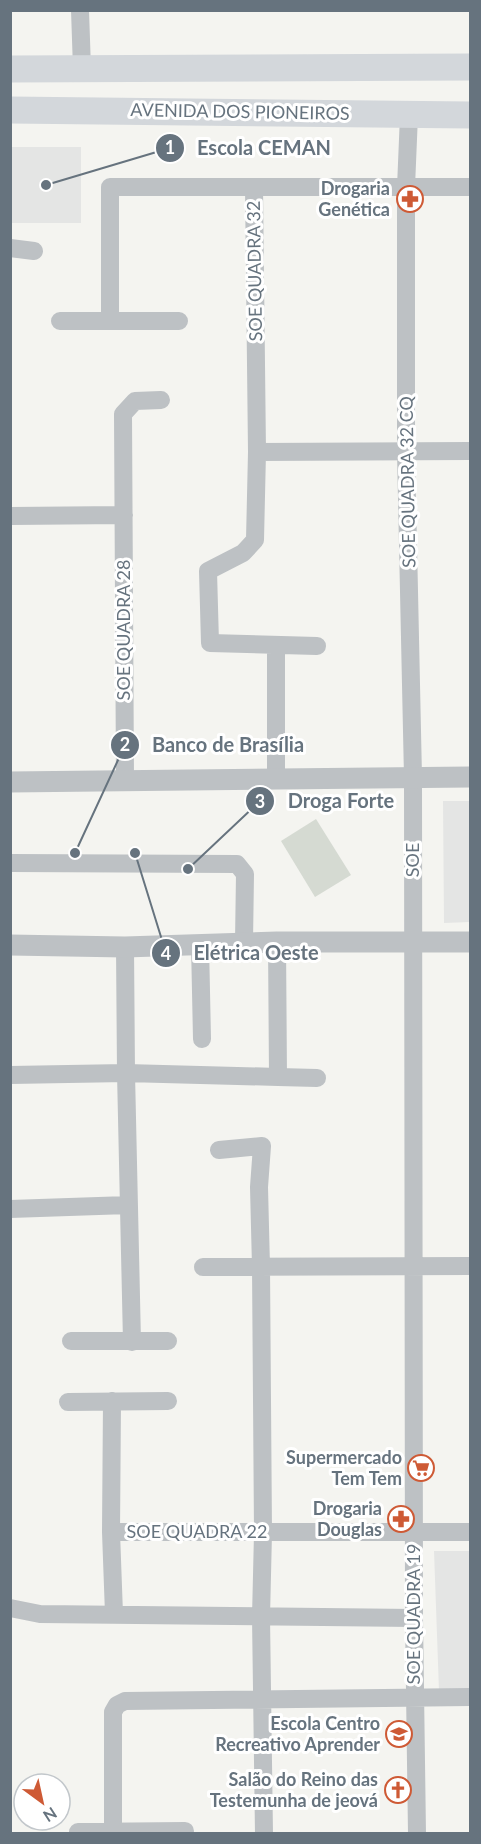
<svg xmlns="http://www.w3.org/2000/svg" width="481" height="1844" viewBox="0 0 481 1844" font-family="Lato,sans-serif">
<rect width="100%" height="100%" fill="#f4f4f0"/>
<path fill="#e4e5e4" d="M10,147H81V223H11Z
M443,801H470V922L444,923Z
M434,1551H470V1691H439Z"/>
<path fill="#d5dad2" d="M316,819L351,875L315,897L281,841Z"/>
<g fill="none" stroke-linecap="round" stroke-linejoin="round">
<path stroke="#bdc1c4" stroke-width="18" d="M80,10L82,69
M409,115L406,187V452L413,777L414,1618L417,1834
M254,187L257,452L255,540L243,553L208,571L210,643L317,646
M10,248L34,251
M60,321H179
M110,321V187H470
M257,452L470,451
M10,516L124,515
M276,645V778
M125,780L123,414L135,401L161,400
M10,863L237,864L245,874L244,942
M277,942L278,1077L317,1078
M200,944L202,1039
M125,947L126,1073L132,1342
M10,1075L126,1073L278,1077
M219,1150L262,1146L259,1187L261,1267L263,1533L261,1617L264,1834
M10,1209L128,1205
M203,1267L470,1266
M71,1341H168
M112,1401L111,1532L114,1614
M68,1402L168,1401
M111,1532H470
M10,1608L40,1614L414,1618
M78,1832L185,1831
M113,1832V1712L117,1705L125,1701L470,1697"/>
<path stroke="#bdc1c4" stroke-width="21" d="M10,782L470,777
M10,945L125,947L277,942H470"/>
<path stroke="#d3d7db" stroke-width="27" d="M10,69L470,67
M10,110L470,115"/>
</g>
<defs>
<symbol id="pharmacy-ring" viewBox="-11 -11 22 22"><circle r="9.5" fill="#fff" stroke="#ce5a35" stroke-width="1.5"/><path d="M-2-6h4v4h4v4h-4v4h-4v-4h-4v-4h4Z" fill="#ce5a35"/></symbol>
<symbol id="supermarket-ring" viewBox="-11 -11 22 22"><circle r="9.5" fill="#fff" stroke="#ce5a35" stroke-width="1.5"/><path d="M-6-5.5h2.5l.6 2H6L4.5 2H-2.5L-4.4-4H-6ZM-1.5 3.2a1.3 1.3 0 1 0 .1 0ZM3 3.2a1.3 1.3 0 1 0 .1 0Z" fill="#ce5a35"/></symbol>
<symbol id="school-ring" viewBox="-11 -11 22 22"><circle r="9.5" fill="#fff" stroke="#ce5a35" stroke-width="1.5"/><path d="M0-5L7-2L0 1L-7-2ZM-4 1L0 2.5L4 1V4Q0 6-4 4Z" fill="#ce5a35"/></symbol>
<symbol id="church-ring" viewBox="-11 -11 22 22"><circle r="9.5" fill="#fff" stroke="#ce5a35" stroke-width="1.5"/><path d="M-1.2-6h2.4v3.5h3.3v2.4h-3.3V6h-2.4V-.1h-3.3v-2.4h3.3Z" fill="#ce5a35"/></symbol>
</defs>
<g fill-rule="evenodd">
<use href="#pharmacy-ring" x="395" y="184" width="30" height="30"/>
<use href="#supermarket-ring" x="406" y="1453" width="30" height="30"/>
<use href="#pharmacy-ring" x="386" y="1504" width="30" height="30"/>
<use href="#school-ring" x="384" y="1719" width="30" height="30"/>
<use href="#church-ring" x="383" y="1775" width="30" height="30"/>
</g>
<g text-anchor="middle" stroke-width="6" stroke-linejoin="round" paint-order="stroke">
<g font-size="18" fill="#66737e" stroke="#fff">
<text transform="translate(240 112) rotate(1)" y="6">AVENIDA DOS PIONEIROS</text>
<text transform="translate(255 271) rotate(-91)" y="6">SOE QUADRA 32</text>
<text transform="translate(408 482) rotate(-91)" y="6">SOE QUADRA 32 CQ</text>
<text transform="translate(124 630) rotate(-90)" y="6">SOE QUADRA 28</text>
<text transform="translate(413 860) rotate(-90)" y="6">SOE</text>
<text x="197" y="1538">SOE QUADRA 22</text>
<text transform="translate(414 1614) rotate(-90)" y="6">SOE QUADRA 19</text>
</g>
<g font-size="18" font-weight="bold" fill="#66737e" stroke="#fff" text-anchor="end">
<text x="390" y="195">Drogaria<tspan x="390" dy="21">Genética</tspan></text>
<text x="402" y="1464">Supermercado<tspan x="402" dy="21">Tem Tem</tspan></text>
<text x="382" y="1515">Drogaria<tspan x="382" dy="21">Douglas</tspan></text>
<text x="380" y="1730">Escola Centro<tspan x="380" dy="21">Recreativo Aprender</tspan></text>
<text x="378" y="1786">Salão do Reino das<tspan x="378" dy="21">Testemunha de jeová</tspan></text>
</g>
</g>
<path fill="none" stroke="#66737e" stroke-width="2" d="M46 185L170 148M75 853L125 745M188 869L260 801M135 853L166 953"/>
<g fill="#66737e" stroke="#fff" stroke-width="2">
<circle cx="46" cy="185" r="6"/>
<circle cx="75" cy="853" r="6"/>
<circle cx="188" cy="869" r="6"/>
<circle cx="135" cy="853" r="6"/>
<circle cx="170" cy="148" r="15"/>
<circle cx="125" cy="745" r="15"/>
<circle cx="260" cy="801" r="15"/>
<circle cx="166" cy="953" r="15"/>
</g>
<g font-size="18" text-anchor="middle" font-weight="bold" fill="#fff">
<text x="170" y="154">1</text>
<text x="125" y="751">2</text>
<text x="260" y="808">3</text>
<text x="166" y="960">4</text>
</g>
<g font-size="20" text-anchor="middle" font-weight="bold" fill="#66737e" stroke="#fff" stroke-width="6" stroke-linejoin="round" paint-order="stroke">
<text x="264" y="155">Escola CEMAN</text>
<text x="228" y="752">Banco de Brasília</text>
<text x="341" y="808">Droga Forte</text>
<text x="256" y="960">Elétrica Oeste</text>
</g>
<rect width="481" height="1844" fill="none" stroke="#66737e" stroke-width="24"/>
<g transform="translate(42 1802) rotate(147)"><circle r="28" fill="#ffffff" stroke="#c2c7cb" stroke-width="1.5"/>
<path d="M0-4.5L10 22L0 15L-10 22Z" fill="#ce5a35"/>
<text y="-9" font-size="16" font-weight="bold" text-anchor="middle" fill="#66737e">N</text>
</g>
</svg>
